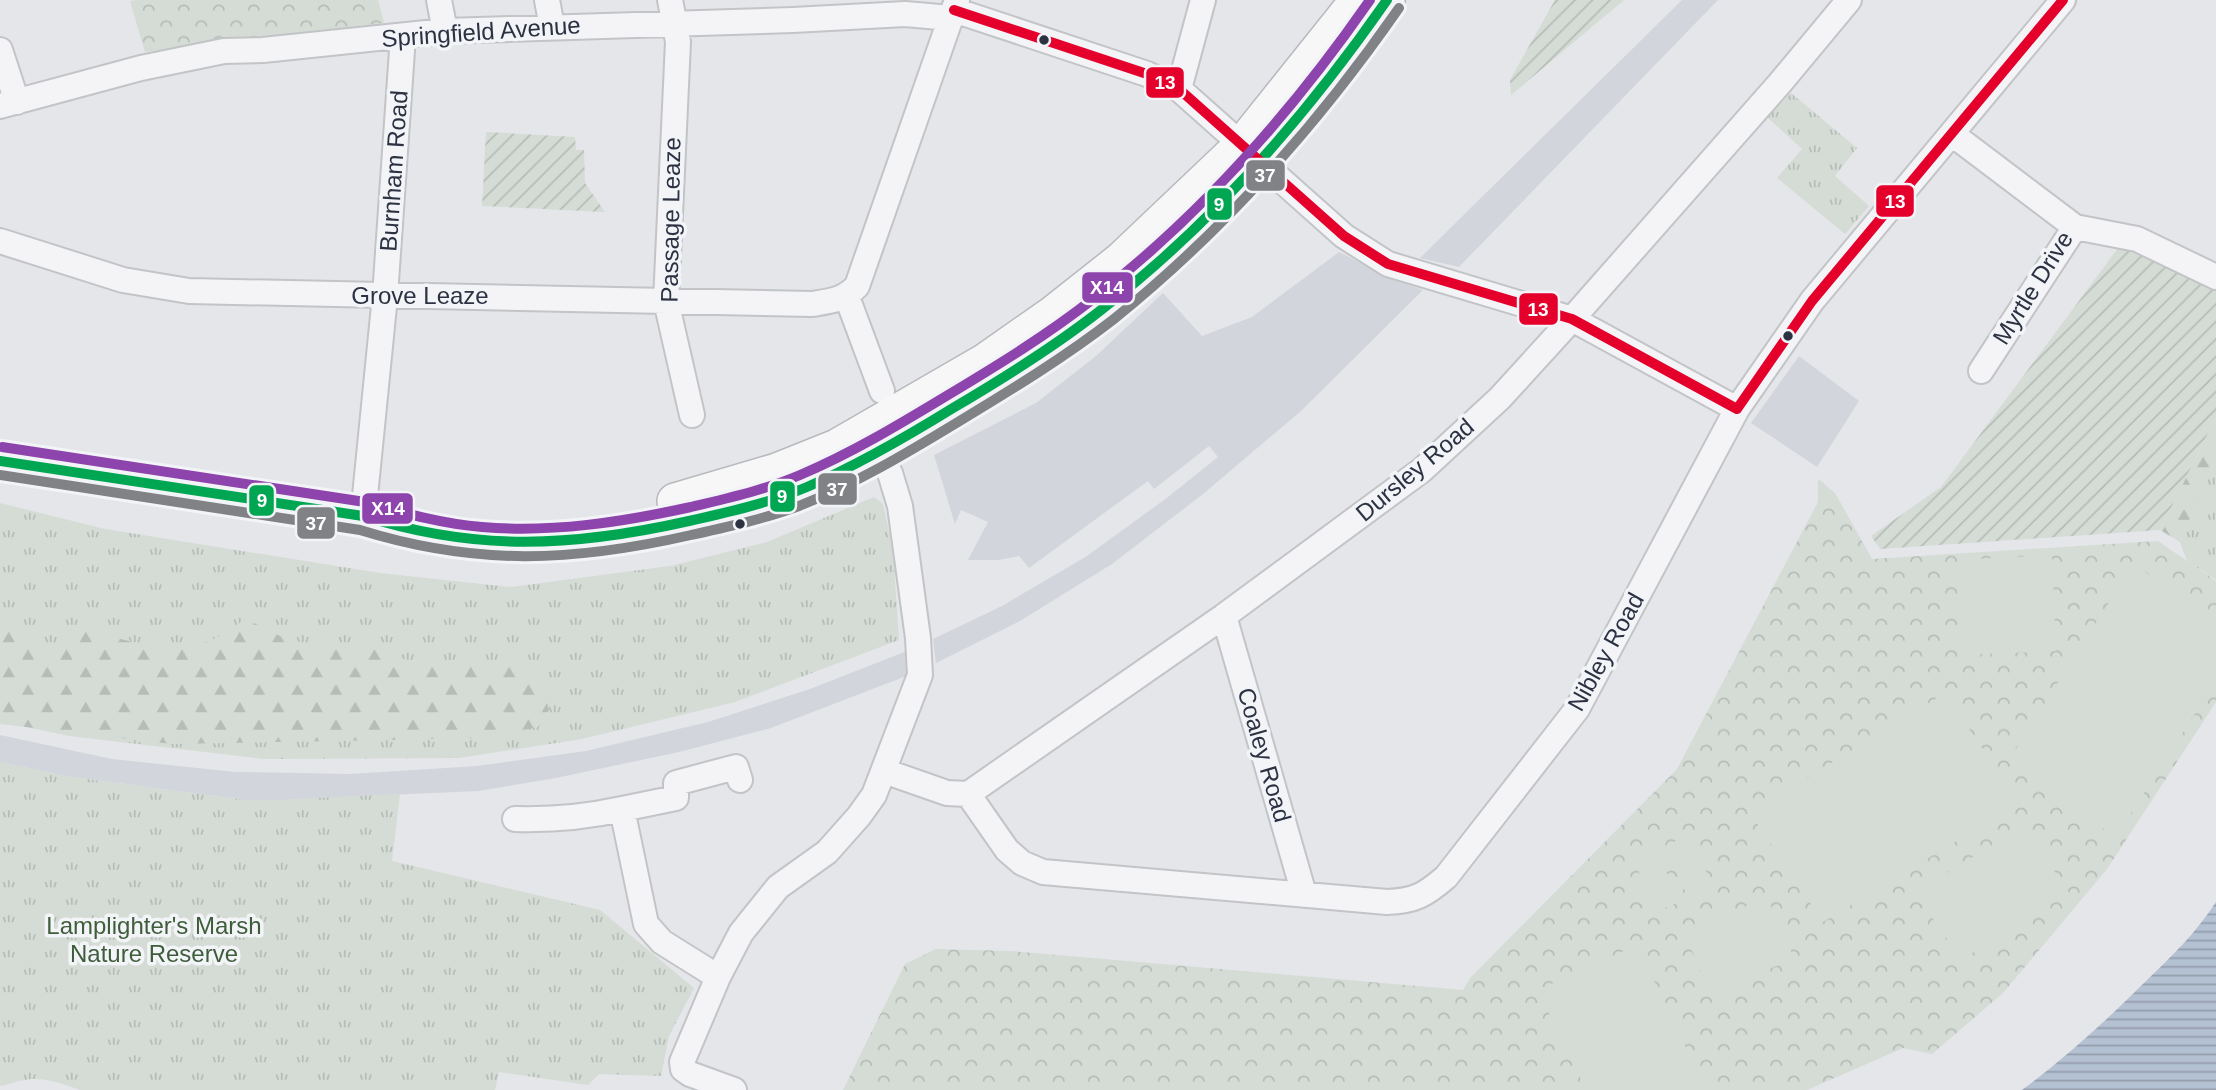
<svg xmlns="http://www.w3.org/2000/svg" width="2216" height="1090" viewBox="0 0 2216 1090" font-family="Helvetica,sans-serif">
<defs>
<pattern id="grass-tufts" width="24" height="20" patternUnits="userSpaceOnUse" patternTransform="scale(1.75)"><rect width="24" height="20" fill="#d4dcd5"/><path d="M3 7l-1-3M5 7V3M7 7l1-3M15 17l-1-3M17 17v-4M19 17l1-3" fill="none" stroke="#b6bdb8"/></pattern>
<pattern id="forest-firs" width="22" height="20" patternUnits="userSpaceOnUse" patternTransform="scale(1.75)"><rect width="22" height="20" fill="#d4dcd5"/><path d="M5 1l3.5 6h-7zM16 11l3.5 6h-7z" fill="#b6bdb8"/></pattern>
<pattern id="park-crowns" width="20" height="18" patternUnits="userSpaceOnUse" patternTransform="scale(1.75)"><rect width="20" height="18" fill="#d4dcd5"/><path d="M2 6a3 3 0 1 1 6 0M12 15a3 3 0 1 1 6 0" fill="none" stroke="#b6bdb8"/></pattern>
<pattern id="garden-furrows" width="10" height="10" patternUnits="userSpaceOnUse" patternTransform="scale(1.75)"><rect width="10" height="10" fill="#d4dcd5"/><path d="M-1 1l2-2M0 10L10 0M9 11l2-2" fill="none" stroke="#b6bdb8"/></pattern>
<pattern id="water-rules" width="6" height="5" patternUnits="userSpaceOnUse" patternTransform="scale(1.75)"><rect width="6" height="5" fill="#b4c1d2"/><path d="M0 2.5h6" fill="none" stroke="#939dac"/></pattern>
</defs>
<rect width="100%" height="100%" fill="#e4e6e9"/>
<path fill="#d3d5dc" d="M1682,0H1718L1459,267L1420,258Z
M1339,252L1390,278L1423,290L1301,411L1203,494L1112,564L1020,621L936,663L933,639L1002,606L1087,556L1168,497L1218,457L1209,446L1154,489L1148,481L1029,568L1019,556L999,560H968L988,522L961,510L955,524L934,455L1036,403L1096,356L1163,293L1202,336L1252,317Z
M1799,356L1859,401L1817,467L1751,423Z
M907,651L909,675L771,728L679,752L556,778L478,791L252,801L65,776L0,762V735L112,759L235,772L351,774L477,766L586,751L708,722L810,689Z"/>
<path fill="url(#grass-tufts)" d="M1791,93L1857,148L1835,176L1869,206L1845,234L1777,178L1802,149L1767,117Z
M2216,459V580L2187,561L2180,542Z
M874,497L883,504L893,550L899,640L735,702L582,739L459,758L264,759L69,736L0,721V503L105,529L380,573L511,587L670,566L767,542Z
M0,762L65,776L252,801L400,794L392,861L600,910L694,988L669,1036L661,1076L599,1074L588,1085L499,1072L495,1090H80C48,1079 36,1074 3,1086L0,1085Z"/>
<path fill="url(#forest-firs)" d="M2216,417V459L2180,542L2160,530Z
M0,608L33,653L54,661L57,638L83,626L121,639L171,652L212,640L246,619L286,639L339,650L381,649L420,666H523L540,679L549,710L538,727L487,738L172,744L0,724Z"/>
<path fill="url(#park-crowns)" d="M136,0H378L384,23L145,52L130,1Z
M1818,479L1835,493L1872,559L2158,541L2216,581V702L2107,869L2003,993L1932,1054L1903,1048L1807,1090H843L905,964L936,949L1011,951L1463,990L1470,978L1677,769L1818,502Z"/>
<path fill="url(#garden-furrows)" d="M1555,0H1624L1511,95L1510,80Z
M486,132L575,137L576,150H584L585,183L605,212L482,206Z
M2121,244L2216,286V417L2160,530L1880,549L1871,536L1941,487Z"/>
<path fill="#d4dcd5" d="M2052,555L2056,651L1961,655L1957,560Z
M2134,563L2216,627V681L2115,838L2012,755Z
M1945,693L2019,803L1823,922L1750,813Z
M2024,826L2069,893L1961,960L1915,892Z
M1691,835L1713,888L1688,898L1666,845Z
M1657,848L1679,902L1655,912L1633,858Z
M1767,897L1794,958L1712,995L1684,934Z
M1637,945L1706,1090H1586L1538,990Z"/>
<path fill="url(#water-rules)" d="M2216,902V1090H2022C2065,1058 2106,1021 2144,983C2171,957 2196,933 2216,902Z"/>
<g fill="none" stroke-linecap="round" stroke-linejoin="round">
<defs>
<path id="minor" d="M439,0L445,31
M547,0L552,27
M670,0L678,42L666,301L692,415
M954,10L1147,74L1179,89L1344,236L1388,264L1572,319L1737,409
M0,50L17,102
M1179,89L1203,0
M0,106L141,68L224,51L263,50L445,31L793,20L905,14L951,18
M1952,134L2075,227L1981,371
M2075,227L2137,239L2216,277
M0,241L123,280L189,291L812,304C831,301 844,300 857,286L957,0
M847,297L882,391
M363,516L385,296L403,36
M1224,616L1304,894
M884,771L947,793L968,794L1224,616L1422,470L1500,398L1572,319L1780,83L1849,0
M968,794L1007,850L1022,863L1043,872L1387,902C1415,901 1425,895 1446,877L1577,709L1737,409L1812,301L2063,0
M515,819C552,820 586,817 622,809
M718,977L662,942L646,924L622,809L676,798V783L736,767L740,780
M734,1090L690,1074L683,1069L682,1062L718,977L741,933L778,887L827,852L859,816L874,795L920,675L918,638L900,506L890,473L879,452"/>
<path id="highway" d="M0,461L363,516C464,553 574,549 677,524C721,514 766,505 807,487C854,467 898,441 942,415C1005,377 1069,339 1125,291C1220,209 1318,105 1387,0
M675,501L777,471L837,447L984,362L1054,313L1121,260L1242,145L1358,0"/>
</defs>
<use href="#minor" stroke="#c2c4c7" stroke-width="28"/>
<use href="#highway" stroke="#b7b9bd" stroke-width="38"/>
<use href="#minor" stroke="#f4f4f6" stroke-width="24"/>
<use href="#highway" stroke="#f7f7f8" stroke-width="35"/>
<defs>
<path id="bus-1" d="M0,461L363,516C478,552 573,547 689,521C729,512 769,503 807,487C858,465 906,437 953,408C1004,378 1054,347 1101,310C1212,224 1307,115 1387,0"/>
<path id="bus-2" d="M0,475L360,530C476,566 573,562 691,535C727,527 764,519 799,506C855,484 907,453 958,422C1011,390 1065,357 1114,319C1223,231 1319,123 1399,8"/>
<path id="bus-3" d="M954,10L1147,74L1179,89L1344,236L1388,264L1572,319L1737,409
M1737,409L1812,301L2063,0"/>
<path id="bus-4" d="M2,447L365,502C404,513 442,524 482,527C553,533 622,522 691,507C728,498 765,490 800,475C852,453 900,424 948,395C998,365 1047,335 1093,299C1200,216 1293,111 1370,0"/>
</defs>
<use href="#bus-1" stroke="#f3f4f8" stroke-width="16"/>
<use href="#bus-2" stroke="#f3f4f8" stroke-width="16"/>
<use href="#bus-3" stroke="#f3f4f8" stroke-width="16"/>
<use href="#bus-4" stroke="#f3f4f8" stroke-width="16"/>
<use href="#bus-1" stroke="#00a651" stroke-width="10"/>
<use href="#bus-2" stroke="#808285" stroke-width="10"/>
<use href="#bus-3" stroke="#e4002b" stroke-width="10"/>
<use href="#bus-4" stroke="#8e44ad" stroke-width="10"/>
</g>
<g fill="#2c3242" stroke="#f3f4f8" stroke-width="2.5">
<circle cx="1044" cy="40" r="6"/>
<circle cx="1788" cy="336" r="6"/>
<circle cx="740" cy="524" r="6"/>
</g>
<g text-anchor="middle" stroke-width="7" stroke-linejoin="round" paint-order="stroke">
<g font-size="24" fill="#2c3242" stroke="#f3f4f8">
<text transform="translate(481 32) rotate(-4)" y="8">Springfield Avenue</text>
<text transform="translate(394 171) rotate(-86)" y="8">Burnham Road</text>
<text transform="translate(671 220) rotate(-89)" y="8">Passage Leaze</text>
<text transform="translate(2033 288) rotate(-58)" y="8">Myrtle Drive</text>
<text x="420" y="304">Grove Leaze</text>
<text transform="translate(1415 470) rotate(-40)" y="8">Dursley Road</text>
<text transform="translate(1606 652) rotate(-61)" y="8">Nibley Road</text>
<text transform="translate(1264 755) rotate(74)" y="8">Coaley Road</text>
</g>
<g font-size="24" fill="#3e5d3a" stroke="#f3f4f8">
<text x="154" y="934">Lamplighter's Marsh<tspan x="154" dy="28">Nature Reserve</tspan></text>
</g>
</g>
<g stroke="#f3f4f8" stroke-width="2.5">
<rect x="1145" y="66" width="40" height="33" rx="7" fill="#e4002b"/>
<rect x="1245" y="159" width="41" height="33" rx="7" fill="#808285"/>
<rect x="1875" y="184" width="40" height="34" rx="7" fill="#e4002b"/>
<rect x="1206" y="187" width="27" height="34" rx="7" fill="#00a651"/>
<rect x="1081" y="271" width="53" height="33" rx="7" fill="#8e44ad"/>
<rect x="1518" y="292" width="41" height="34" rx="7" fill="#e4002b"/>
<rect x="817" y="472" width="41" height="34" rx="7" fill="#808285"/>
<rect x="769" y="480" width="27" height="33" rx="7" fill="#00a651"/>
<rect x="248" y="484" width="27" height="33" rx="7" fill="#00a651"/>
<rect x="361" y="492" width="53" height="33" rx="7" fill="#8e44ad"/>
<rect x="296" y="506" width="40" height="34" rx="7" fill="#808285"/>
</g>
<g font-size="19" text-anchor="middle" font-weight="bold" fill="#fff">
<text x="1165" y="89">13</text>
<text x="1265" y="182">37</text>
<text x="1895" y="208">13</text>
<text x="1219" y="211">9</text>
<text x="1107" y="294">X14</text>
<text x="1538" y="316">13</text>
<text x="837" y="496">37</text>
<text x="782" y="503">9</text>
<text x="262" y="507">9</text>
<text x="388" y="515">X14</text>
<text x="316" y="530">37</text>
</g>
</svg>
